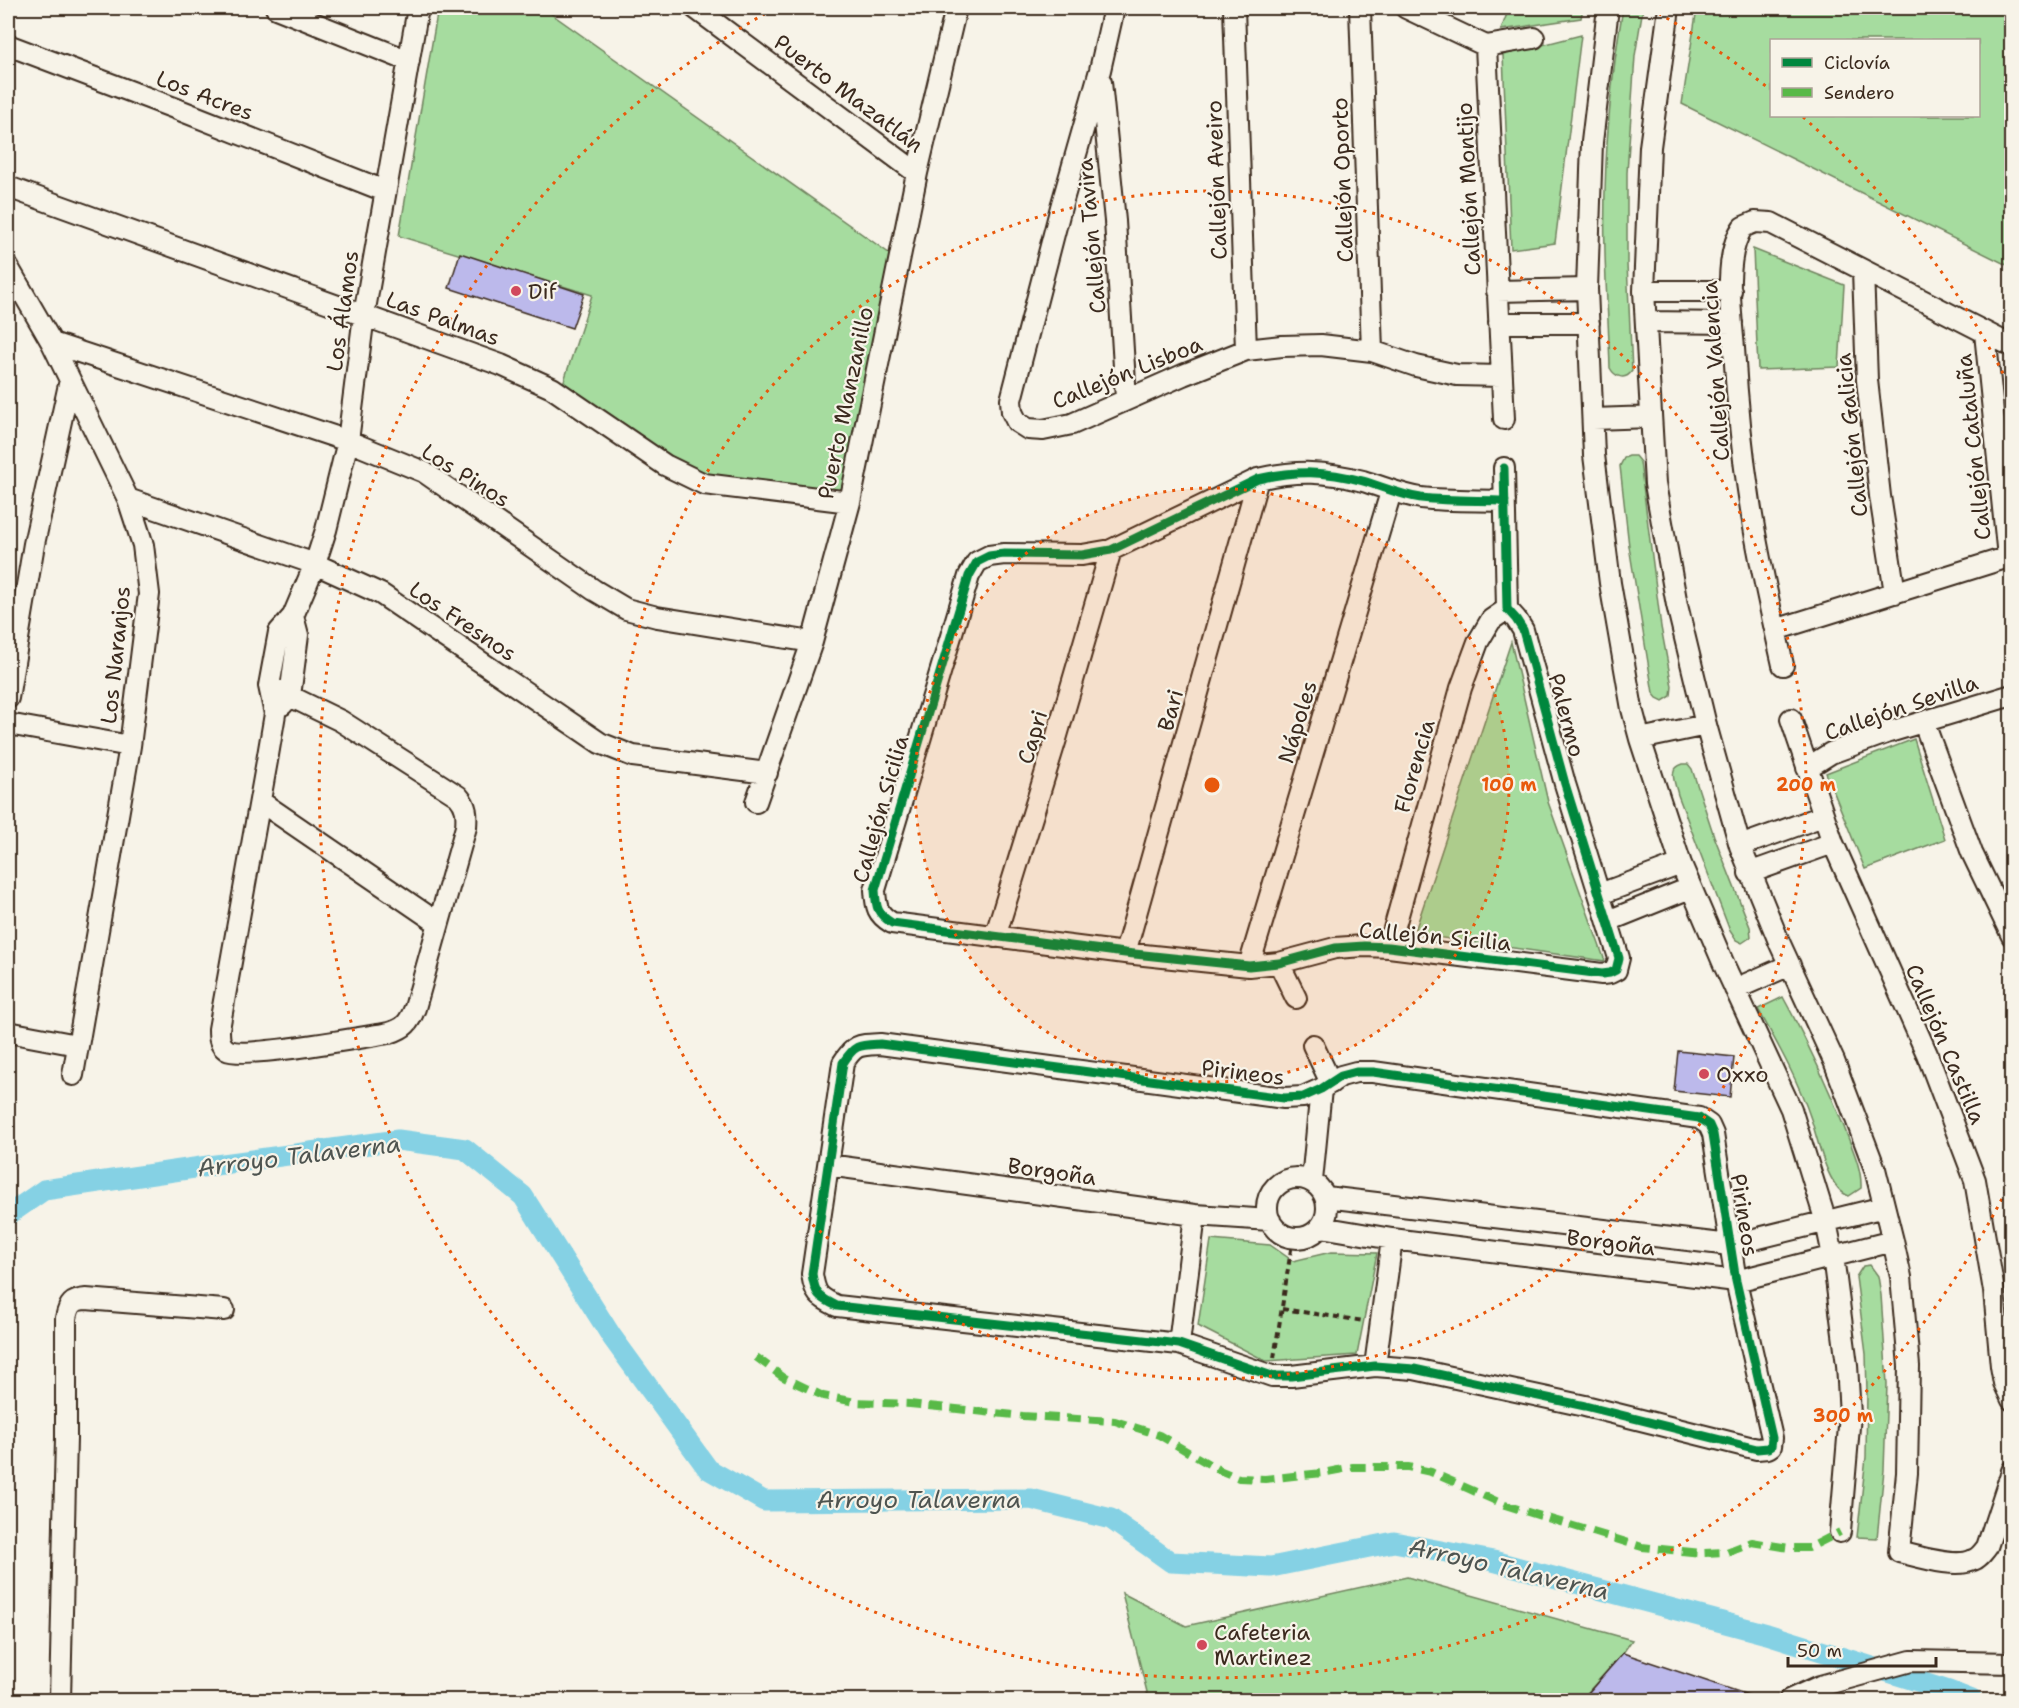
<svg xmlns="http://www.w3.org/2000/svg" width="2019" height="1708" viewBox="0 0 2019 1708" font-family="'Shantell Sans',sans-serif">
<rect width="100%" height="100%" fill="#f7f3e8"/>
<filter id="ink" filterUnits="userSpaceOnUse"><feTurbulence type="fractalNoise" baseFrequency=".0167" numOctaves="2"/><feDisplacementMap in="SourceGraphic" scale="12" xChannelSelector="R" yChannelSelector="G"/><feConvolveMatrix kernelMatrix="1 2 1 2 8 2 1 2 1" color-interpolation-filters="sRGB"/></filter>
<g filter="url(#ink)">
<path fill="#a6dc9f" stroke="#70835e" stroke-width="1.5" fill-rule="evenodd" d="M438,8H543L893,256L842,495L710,482L669,462L562,387L592,295L399,236Z
M1509,8H1556L1564,11L1559,8H1583L1581,18L1501,30Z
M1623,8H1643L1635,56L1627,173V264L1632,371C1625,381 1615,377 1610,368C1609,330 1606,292 1605,254C1603,172 1609,88 1623,8Z
M1697,8H2011V267L1682,104ZM1772,40H1978V116H1772Z
M1581,35L1555,243L1511,249L1503,55Z
M1753,249L1844,285L1839,367L1758,370Z
M1629,456H1635L1640,462L1661,627L1672,686L1671,696L1663,701L1657,698L1653,693L1629,546L1620,466L1624,458Z
M1511,642L1548,802L1605,961L1414,934Z
M1914,739L1945,839L1865,869L1826,773Z
M1683,764H1688L1692,769L1714,836L1750,927L1751,937L1742,943L1736,940L1730,931L1678,795C1675,782 1667,769 1683,764Z
M1783,997C1806,1039 1826,1082 1844,1127C1851,1146 1862,1167 1861,1188L1849,1196C1827,1189 1818,1139 1811,1119C1798,1080 1778,1045 1758,1009Z
M1211,1240L1270,1245L1293,1261L1331,1252L1377,1253L1357,1355L1266,1361L1198,1326Z
M1870,1265L1878,1276L1881,1295L1887,1384L1884,1470L1877,1538L1857,1537L1866,1457L1867,1392L1866,1354L1856,1277L1863,1266Z
M1407,1577L1632,1640L1623,1653L1581,1700H1149L1122,1593L1186,1626Z"/>
<g fill="none" stroke-linecap="round" stroke-linejoin="round">
<path stroke="#85d1e4" stroke-width="21" d="M8,1215L44,1190L201,1167L398,1140L465,1149L523,1196L612,1337L708,1469L764,1501L1031,1499L1111,1519L1171,1562L1271,1567L1394,1542L1493,1561L1767,1634L1949,1691L1972,1700"/>
</g>
<path fill="#bcb9eb" stroke="#3b2a1e" stroke-width="1.5" d="M460,253L584,294L572,328L449,288Z
M1678,1051L1734,1057L1730,1097L1674,1091Z
M1623,1653L1757,1698L1756,1701H1581Z"/>
<g fill="none" stroke-linecap="round" stroke-linejoin="round">
<defs>
<path id="minor" d="M276,8L409,61
M695,8L917,173
M1114,8L1100,70L1061,207L1011,400L1012,412L1017,422L1028,429L1043,430L1072,424L1183,375L1246,350L1282,346L1321,345L1372,351L1416,366L1457,375L1501,376
M1234,8L1246,350
M1360,8L1372,351
M1406,8L1486,46
M1608,8L1592,142L1587,289L1594,455L1610,583L1632,709L1640,739L1681,864L1725,967L1791,1109L1826,1222L1833,1256L1847,1365L1850,1415L1840,1532
M1669,8L1650,147L1644,291L1655,484L1677,605L1706,725L1740,846L1780,944L1834,1061L1875,1169L1893,1241L1901,1277L1909,1366L1907,1473L1899,1552C1917,1556 1956,1569 1973,1560C1979,1558 1983,1552 1987,1547L2012,1471
M8,45L177,109L385,191
M1486,46L1504,419
M1486,46L1534,38
M1101,82L1115,221L1126,399
M8,187L501,365L552,388L665,465L704,484L850,502
M8,267L52,343L128,499L143,545L149,594L130,746L73,1075
M1863,271L1867,380L1880,496L1895,593
M1497,291L1587,289
M1644,291H1731
M1646,322L1732,323
M1499,323H1589
M1985,333L2008,557
M52,343L348,441L424,472L594,590L626,609L657,617L812,642
M1593,419L1651,417
M1504,468L1507,609L1516,619L1523,630L1565,784L1619,958L1616,970L1610,973L1602,974L1389,947L1364,946L1335,948L1279,963L1249,966L1125,953L892,923C877,914 876,907 875,890L969,576L977,562L989,556L1004,554L1082,555L1111,550L1258,479C1296,470 1326,471 1363,481C1383,487 1401,495 1421,498C1449,501 1477,500 1505,501
M128,499L315,564L381,594L600,743L633,756L767,773
M1775,630L2012,556
M1783,665C1771,612 1758,557 1750,503C1742,452 1737,400 1734,348C1731,315 1723,255 1743,227L1755,222L1771,223L2012,346
M269,686L341,721L458,796C467,806 467,814 466,827L415,1008C409,1023 405,1028 389,1033C364,1037 243,1059 227,1050C219,1045 219,1037 219,1029L267,761L275,714L269,686L279,632L293,616L315,564L326,530L348,441L364,315L418,8
M8,698L34,544L70,380
M282,705L290,696L298,635L293,616
M1791,719L1833,843L1927,1054L1975,1180L1994,1291L2001,1366L2004,1383L2012,1400
M1924,723L1972,853L2012,936
M8,724L130,746
M1640,739L1706,725
M1807,768L1831,753L1886,733L2012,695
M261,802L438,923
M756,802L812,642L850,502L917,173L956,8
M1740,846L1823,816
M1749,873L1833,843
M1600,894L1681,864
M1608,921L1690,888
M995,937L1056,739L1111,550
M1389,947L1461,688L1478,642L1491,620L1507,609
M1125,953L1258,479
M1279,963L1296,998
M1249,966L1391,492
M1735,989L1790,965
M8,1032L77,1045
M880,1044L1284,1098L1303,1097L1321,1089L1341,1076L1356,1072H1373L1699,1118L1709,1125L1713,1134L1736,1281L1772,1438L1771,1446L1768,1448L1757,1449L1585,1406L1414,1369L1375,1366L1291,1376H1272L1179,1344L837,1306C818,1297 815,1294 812,1274L843,1063C855,1044 859,1045 880,1044Z
M1313,1045L1331,1083
M828,1165L1195,1215L1270,1220
M1267 1208a30 30 0 1 1 60 0a30 30 0 1 1-60 0Z
M1312,1181L1321,1089
M1326,1197L1730,1245L1884,1207
M1321,1227L1392,1239L1736,1281L1893,1241
M1179,1344L1195,1215
M1375,1366L1392,1239
M60,1700L66,1438V1318C69,1304 72,1300 86,1299L224,1310
M1789,1700L1820,1686L1911,1661L2012,1663"/>
</defs>
<use href="#minor" stroke="#3b2a1e" stroke-width="24"/>
<path stroke="#3b2a1e" stroke-width="4" stroke-dasharray="6 4.5" stroke-linecap="butt" d="M1282,1309L1364,1321
M1274,1358L1293,1237"/>
<use href="#minor" stroke="#f7f3e8" stroke-width="20"/>
<path stroke="#58b947" stroke-width="8" stroke-dasharray="15 8" stroke-linecap="butt" d="M756,1357L783,1377L823,1396L856,1402L910,1404L1023,1416L1115,1421L1159,1435L1219,1470L1239,1478L1265,1479L1322,1473L1353,1467H1408L1431,1472L1505,1505L1642,1547L1702,1553L1727,1552L1752,1542L1789,1548H1809L1840,1532"/>
<defs>
<path id="cycleway" d="M1504,468L1507,609L1516,619L1523,630L1565,784L1619,958L1616,970L1610,973L1602,974L1389,947L1364,946L1335,948L1279,963L1249,966L1125,953L892,923C877,914 876,907 875,890L969,576L977,562L989,556L1004,554L1082,555L1111,550L1258,479C1296,470 1326,471 1363,481C1383,487 1401,495 1421,498C1449,501 1477,500 1505,501
M880,1044L1284,1098L1303,1097L1321,1089L1341,1076L1356,1072H1373L1699,1118L1709,1125L1713,1134L1736,1281L1772,1438L1771,1446L1768,1448L1757,1449L1585,1406L1414,1369L1375,1366L1291,1376H1272L1179,1344L837,1306C818,1297 815,1294 812,1274L843,1063C855,1044 859,1045 880,1044Z"/>
</defs>
<use href="#cycleway" stroke="#f7f3e8" stroke-width="13"/>
<use href="#cycleway" stroke="#00873e" stroke-width="9"/>
</g>
</g>
<circle cx="1212" cy="785" r="297" fill="#e8590c" fill-opacity=".12"/>
<g fill="none" stroke="#e8590c" stroke-width="3" stroke-dasharray="3 6">
<circle cx="1212" cy="785" r="297"/>
<circle cx="1212" cy="785" r="594"/>
<path d="M2010 1183A892 892 0 1 1 773 9M1651 9A892 892 0 0 1 1767 87M1803 117A892 892 0 0 1 2010 387"/>
</g>
<g fill="#d1495b" stroke="#f7f3e8" stroke-width="2">
<circle cx="516" cy="291" r="6"/>
<circle cx="1704" cy="1074" r="6"/>
<circle cx="1202" cy="1645" r="6"/>
</g>
<g text-anchor="middle" stroke-width="4.5" stroke-linejoin="round" paint-order="stroke">
<g font-size="22" fill="#3b2a1e" stroke="#f7f3e8">
<text transform="translate(849 93) rotate(37)" y="8">Puerto Mazatlán</text>
<text transform="translate(205 95) rotate(21)" y="8">Los Acres</text>
<text transform="translate(1216 180) rotate(-92)" y="8">Callejón Aveiro</text>
<text transform="translate(1342 180) rotate(-92)" y="8">Callejón Oporto</text>
<text transform="translate(1468 189) rotate(-93)" y="8">Callejón Montijo</text>
<text transform="translate(1091 236) rotate(-95)" y="8">Callejón Tavira</text>
<text transform="translate(342 311) rotate(-82)" y="8">Los Álamos</text>
<text transform="translate(443 318) rotate(20)" y="8">Las Palmas</text>
<text transform="translate(1715 371) rotate(-94)" y="8">Callejón Valencia</text>
<text transform="translate(1127 372) rotate(-22)" y="8">Callejón Lisboa</text>
<text transform="translate(845 403) rotate(-78)" y="8">Puerto Manzanillo</text>
<text transform="translate(1851 435) rotate(-96)" y="8">Callejón Galicia</text>
<text transform="translate(1973 447) rotate(-96)" y="8">Callejón Cataluña</text>
<text transform="translate(466 475) rotate(32)" y="8">Los Pinos</text>
<text transform="translate(463 621) rotate(34)" y="8">Los Fresnos</text>
<text transform="translate(115 655) rotate(-84)" y="8">Los Naranjos</text>
<text transform="translate(1901 707) rotate(-19)" y="8">Callejón Sevilla</text>
<text transform="translate(1170 710) rotate(-74)" y="8">Bari</text>
<text transform="translate(1567 715) rotate(75)" y="8">Palermo</text>
<text transform="translate(1297 722) rotate(-73)" y="8">Nápoles</text>
<text transform="translate(1032 737) rotate(-73)" y="8">Capri</text>
<text transform="translate(1414 766) rotate(-74)" y="8">Florencia</text>
<text transform="translate(880 809) rotate(-74)" y="8">Callejón Sicilia</text>
<text transform="translate(1435 936) rotate(5)" y="8">Callejón Sicilia</text>
<text transform="translate(1946 1044) rotate(67)" y="8">Callejón Castilla</text>
<text transform="translate(1243 1072) rotate(7)" y="8">Pirineos</text>
<text transform="translate(1052 1171) rotate(8)" y="8">Borgoña</text>
<text transform="translate(1745 1215) rotate(81)" y="8">Pirineos</text>
<text transform="translate(1611 1242) rotate(7)" y="8">Borgoña</text>
</g>
<g font-size="22" fill="#3b2a1e" stroke="#f7f3e8" text-anchor="start">
<text x="528" y="299">Dif</text>
<text x="1716" y="1082">Oxxo</text>
<text x="1214" y="1640">Cafeteria<tspan x="1214" dy="25">Martinez</tspan></text>
</g>
<g font-size="24" font-style="italic" fill="#4e5450" stroke="#f7f3e8">
<text transform="translate(299 1156) rotate(-7)" y="8">Arroyo Talaverna</text>
<text x="919" y="1508">Arroyo Talaverna</text>
<text transform="translate(1509 1569) rotate(13)" y="8">Arroyo Talaverna</text>
</g>
</g>
<circle cx="1212" cy="785" r="9" fill="#e8590c" stroke="#f7f3e8" stroke-width="3"/>
<g font-size="18" text-anchor="middle" font-weight="bold" fill="#e8590c" stroke="#f7f3e8" stroke-width="4.5" stroke-linejoin="round" paint-order="stroke">
<text x="1509" y="791">100 m</text>
<text x="1806" y="791">200 m</text>
<text x="1843" y="1422">300 m</text>
</g>
<rect width="2019" height="1708" fill="none" stroke="#f7f3e8" stroke-width="30"/>
<rect x="15" y="15" width="1989" height="1678" fill="none" stroke="#3b2a1e" stroke-width="2" filter="url(#ink)"/>
<rect x="1770" y="39" width="210" height="78" fill="#f7f3e8" stroke="#aca397" stroke-width="1.5"/>
<rect x="1782" y="58" width="30" height="9" fill="#00873e" stroke="#aca397" stroke-width="1.5"/>
<text x="1824" y="69" font-size="18" fill="#3b2a1e">Ciclovía</text>
<rect x="1782" y="88" width="30" height="9" fill="#58b947" stroke="#aca397" stroke-width="1.5"/>
<text x="1824" y="99" font-size="18" fill="#3b2a1e">Sendero</text>
<path d="M1788 1657v9h148v-9" fill="none" stroke="#3b2a1e" stroke-width="3"/>
<text x="1797" y="1657" font-size="18" fill="#3b2a1e" stroke="#f7f3e8" stroke-width="4.5" paint-order="stroke">50 m</text>
</svg>
